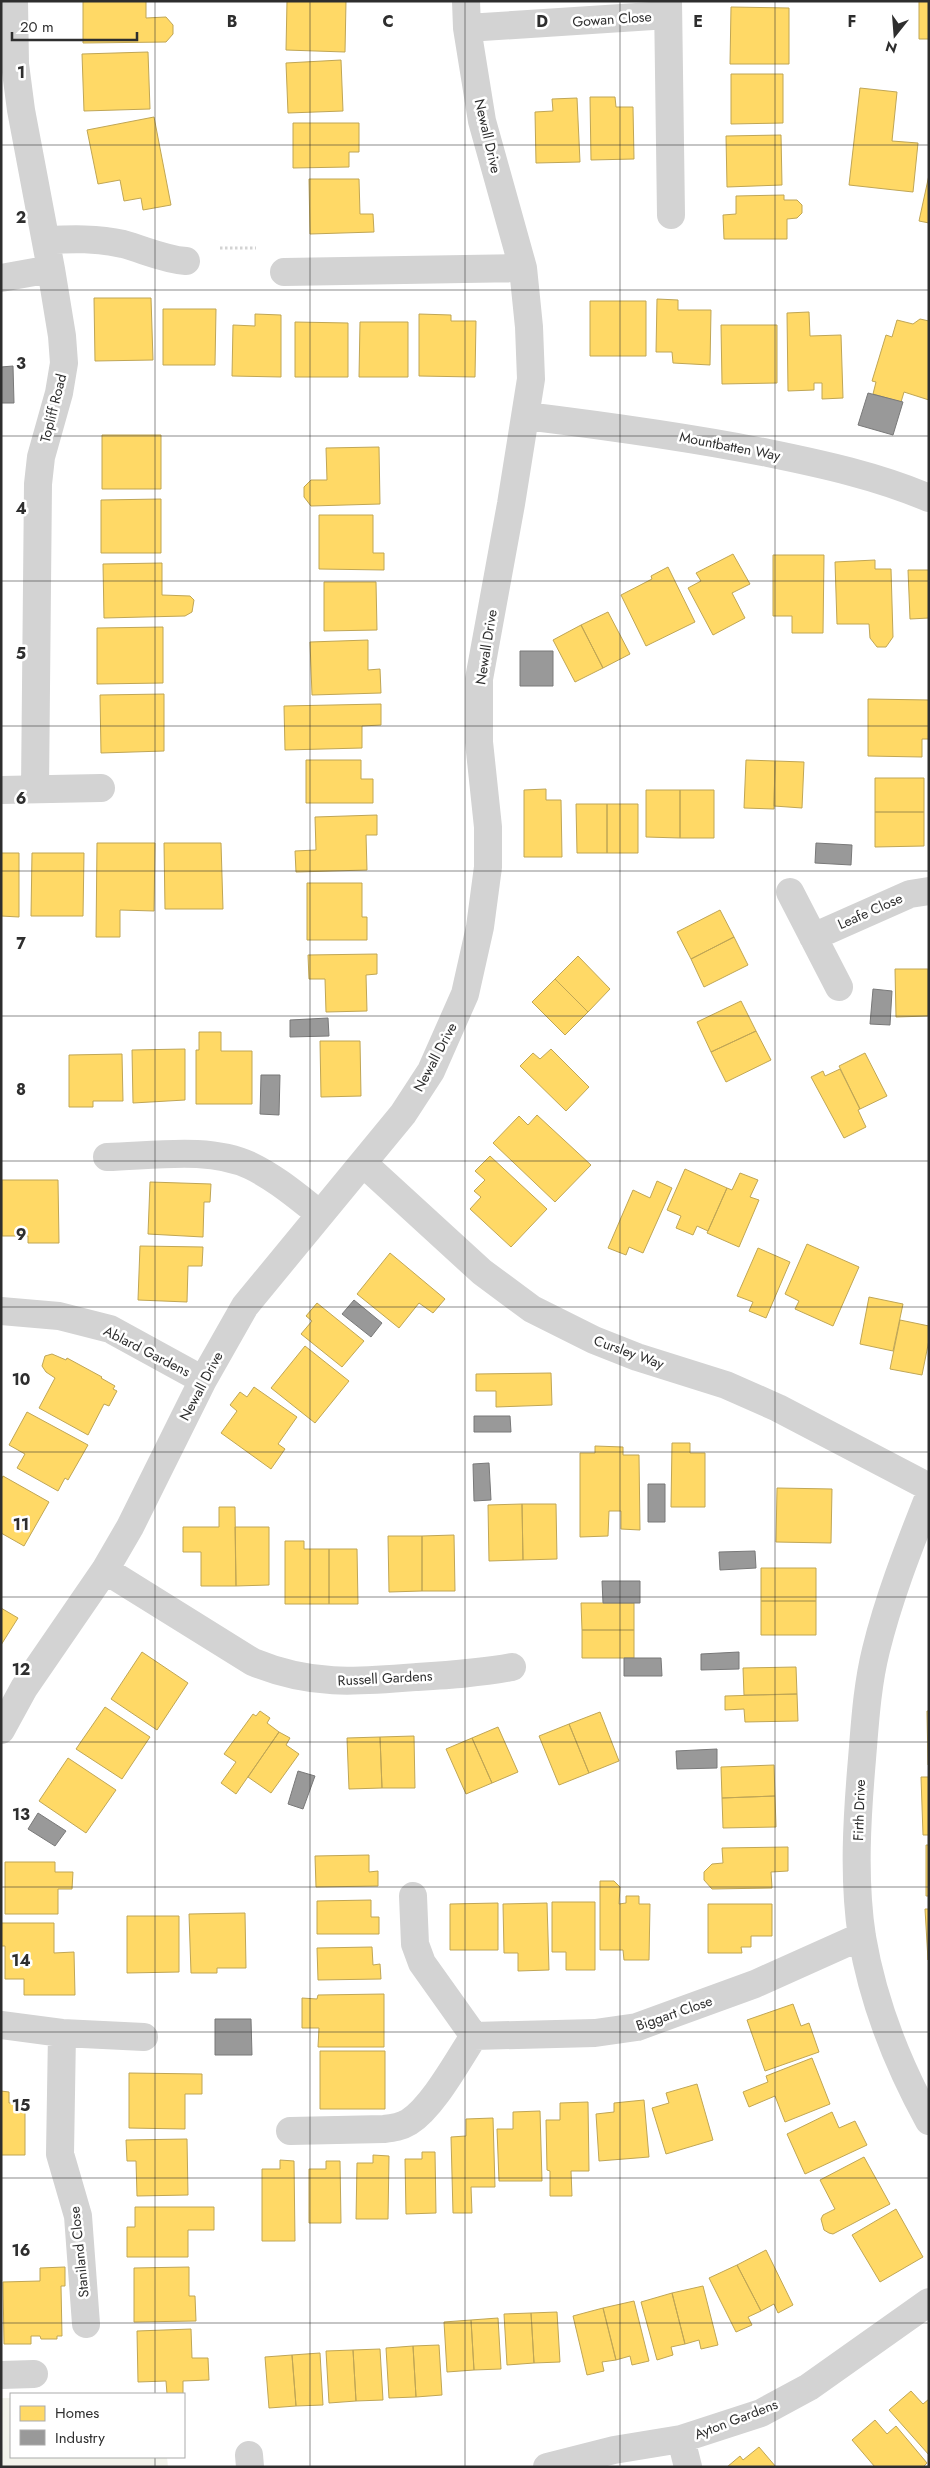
<svg xmlns="http://www.w3.org/2000/svg" width="930" height="2468" viewBox="0 0 930 2468" font-family="Jost,sans-serif">
<rect width="100%" height="100%" fill="#fff"/>
<path fill="#f3f4ec" d="M1,2398H11V2457H167L168,2467H1Z"/>
<path fill="#ffd966" stroke="#c0a655" d="M83,1H146V18L166,17L173,25V34L166,42L83,43Z
M287,1H346L345,52L286,50Z
M919,1H929V39H919Z
M731,7L789,8V64H730Z
M148,52L150,109L84,111L82,54Z
M341,60L343,111L288,113L286,63Z
M731,74H783V123L731,124Z
M860,88L897,92L892,141L918,143L913,192L849,185Z
M590,97H615L616,107H633L634,159L591,160Z
M577,98L580,162L536,163L535,112L553,111L552,99Z
M154,117L171,205L143,210L141,198L124,201L120,180L98,184L87,130Z
M293,123H359V152H349V167L293,168Z
M781,135L782,185L727,187L726,136Z
M929,175V223L919,221Z
M309,179H359L360,214H373L374,232L310,234Z
M784,195V200H797L802,205V213L797,218L787,219V239H724L723,215L736,214V196Z
M94,298H151L153,360L95,361Z
M657,299L678,300V310H711L710,365L673,363L672,352H656Z
M590,301H646V356H590Z
M163,309H216L215,365H163Z
M809,312L810,336L841,335L843,398L822,399V383H814V390L788,391L787,313Z
M255,314L281,315V377L232,376L233,325L255,326Z
M419,314L451,315V321H476L475,377L419,376Z
M920,319L929,321V400L904,392L901,402L873,394L876,382L872,381L886,335L892,337L897,320L913,324Z
M295,322L348,323V377H295Z
M360,322H408V377H359Z
M721,325H777V383L722,384Z
M102,435H161V489H102Z
M379,447L380,504L311,506L304,497V487L311,480H327L326,448Z
M161,499V553H101V500Z
M319,515H373V553H384V570L319,569Z
M733,554L750,584L732,593L745,618L713,635L688,588L701,581L696,573Z
M773,555H824L823,633H792V616H773Z
M875,560V569H891L893,637L886,647H877L870,638L869,624H837L835,562Z
M162,563V595L190,596L194,600L192,612L185,616L104,618L103,564Z
M668,567L695,622L646,646L621,595L652,579L651,576Z
M908,570H929V618L910,619Z
M324,582H376L377,630L324,631Z
M608,612L630,654L603,668L581,625Z
M581,625L603,668L575,682L553,640Z
M163,627V683L97,684V628Z
M368,640V670L380,669L381,693L312,695L310,642Z
M164,694V751L101,753L100,695Z
M868,699L929,700V739H922V757L868,756Z
M381,704V725L362,726V748L285,750L284,706Z
M306,760H361V779H373V803H306Z
M746,760L775,761L774,809L744,808Z
M775,761L804,762L802,808L774,806Z
M875,778H924V812H875Z
M546,789V800H561L562,857H524V790Z
M646,790H680V838L646,837Z
M680,790H714V838H680Z
M576,804H607V853H577Z
M607,804H638V853H607Z
M875,812H924V846L875,847Z
M377,815V835H366L367,870L296,872L295,851L316,850L315,817Z
M97,843H155L154,911L120,910V937H96Z
M164,843H221L223,909H165Z
M1,853H19V917L1,916Z
M32,853H84L83,916H31Z
M307,883H362V917H367V940H307Z
M720,910L734,937L691,959L677,932Z
M734,937L748,965L704,987L691,959Z
M377,954V974L366,975L367,1011L326,1012L325,979H309L308,955Z
M578,956L610,989L588,1012L555,979Z
M895,969H928V1016L896,1017Z
M555,979L588,1012L565,1035L532,1002Z
M741,1001L756,1031L711,1052L697,1022Z
M756,1031L771,1060L726,1082L711,1052Z
M199,1032H221V1051H252V1104H196V1050H199Z
M320,1041H360L361,1096L321,1097Z
M185,1049V1100L133,1103L132,1050Z
M551,1049L589,1087L566,1111L520,1066L533,1053L540,1059Z
M865,1053L887,1096L860,1109L839,1066Z
M122,1054L123,1101H93V1107H69V1055Z
M840,1069L860,1109L858,1110L866,1127L844,1138L811,1077L823,1071L825,1076Z
M537,1115L591,1165L555,1202L493,1143L519,1116L528,1125Z
M490,1156L547,1209L511,1247L470,1209L481,1197L474,1191L485,1180L475,1171Z
M685,1169L727,1188L708,1231L697,1226L693,1235L676,1228L681,1216L667,1210Z
M740,1173L758,1180L750,1197L759,1200L739,1247L707,1233L727,1188L732,1190Z
M2,1180H58L59,1243H28V1236H2Z
M657,1181L672,1188L643,1253L629,1247L626,1255L608,1248L633,1190L650,1198Z
M150,1182L211,1184L210,1202H204L203,1237L148,1234Z
M807,1244L859,1267L833,1326L795,1309L799,1301L785,1294Z
M140,1246L203,1247L202,1266H188L187,1302L138,1300Z
M758,1248L790,1262L766,1318L749,1311L753,1302L737,1296Z
M390,1253L445,1299L433,1313L419,1303L399,1328L357,1294Z
M869,1297L903,1304L893,1351L860,1344Z
M317,1303L364,1341L342,1367L301,1334L312,1321L306,1316Z
M900,1320L929,1326V1340L922,1375L890,1369Z
M305,1346L349,1381L315,1423L271,1388Z
M52,1354L66,1360L67,1358L102,1377L101,1378L115,1386L113,1389L117,1391L109,1406L104,1404L88,1435L39,1408L55,1378L46,1372L42,1366L45,1356Z
M551,1373L552,1405L496,1407V1391H476V1374Z
M254,1387L297,1417L278,1444L285,1449L271,1469L221,1433L237,1411L230,1405L240,1392L247,1397Z
M27,1412L88,1445L68,1480L65,1478L58,1491L17,1468L25,1454L9,1445Z
M672,1443H690V1453H705V1507H671Z
M595,1446L623,1447V1455H639L640,1530L621,1529V1511H609L608,1536L580,1537V1453H595Z
M3,1476L49,1502L24,1546L1,1533V1480Z
M777,1488L832,1489L831,1543L776,1542Z
M522,1504L523,1560L489,1561L488,1505Z
M522,1504H556L557,1559L523,1560Z
M219,1507H235L236,1586H201V1552H183V1527H219Z
M235,1527H269V1585L236,1586Z
M454,1535L455,1591H422V1536Z
M388,1536H422V1591L389,1592Z
M285,1541H304V1549H329V1604H285Z
M329,1549H357L358,1604H329Z
M761,1568H816V1601H761Z
M761,1601H816V1635H761Z
M581,1603H634V1630H582Z
M1,1608L18,1618L1,1645Z
M582,1630H634V1658H582Z
M142,1652L188,1683L157,1730L111,1699Z
M796,1667L797,1694L744,1695L743,1668Z
M797,1694L798,1721L745,1722L744,1709L725,1710V1696Z
M105,1707L150,1737L122,1779L76,1749Z
M260,1711L270,1718L267,1723L279,1732L236,1794L221,1783L236,1762L224,1754L253,1714L256,1716Z
M927,1711H929V1765H928Z
M600,1712L619,1761L589,1773L569,1724Z
M569,1724L589,1773L559,1785L539,1736Z
M498,1727L518,1772L492,1783L472,1738Z
M279,1732L290,1738L286,1745L299,1754L271,1793L248,1777Z
M414,1736L415,1788H382L380,1737Z
M380,1737L382,1788L349,1789L347,1738Z
M472,1738L492,1783L466,1794L446,1749Z
M68,1758L116,1790L86,1833L39,1801Z
M774,1765L775,1796L722,1798L721,1767Z
M921,1777H929V1835H923Z
M775,1796L776,1827L723,1828L722,1798Z
M926,1845H929V1896H926Z
M788,1847V1871L771,1872L772,1888L712,1889L704,1880V1872L712,1864L723,1863L722,1848Z
M369,1855V1872L378,1871V1886L316,1887L315,1856Z
M5,1862H55V1872H73L72,1889H58V1914H5Z
M600,1881H614L620,1887L619,1904L626,1903V1896H639V1904H650L649,1960H624L623,1950H600Z
M371,1900V1917H379V1934H317V1901Z
M552,1902H595V1970H566V1952H552Z
M498,1903V1950H450V1904Z
M547,1903L549,1970L518,1971V1953H504L503,1904Z
M708,1904H772V1936H751V1947H741L742,1953H708Z
M925,1909H929L928,1960Z
M245,1913L246,1968H217V1973H191L189,1914Z
M127,1916H179V1972L127,1973Z
M1,1923H54V1953L74,1952L75,1995H24V1979H5V1946H1Z
M372,1947L373,1965L380,1964L381,1979L318,1980L317,1948Z
M384,1994V2047H318L319,2028H302V1998L317,1999L318,1995Z
M793,2004L801,2026L809,2023L819,2052L765,2071L747,2020Z
M320,2051H385V2109H320Z
M812,2058L830,2104L785,2122L775,2096L749,2107L743,2092L768,2082L766,2076Z
M129,2073L202,2074V2094H185V2129L129,2128Z
M697,2084L713,2140L666,2154L652,2108L669,2103L666,2093Z
M1,2091L9,2092V2103L25,2102V2155H1Z
M644,2100L649,2157L599,2161L596,2114L614,2112V2103Z
M588,2102L589,2171H571L572,2196H550V2171L547,2170L546,2120H560V2103Z
M540,2111L542,2181H499L497,2129H513V2112Z
M832,2112L839,2128L855,2121L867,2145L805,2174L787,2134Z
M493,2118L495,2187H471L472,2213H453L451,2137L466,2136V2119Z
M187,2139L188,2195L137,2196L136,2161H127L126,2140Z
M422,2152H435L436,2213L406,2214L405,2159H422Z
M373,2155L389,2156L388,2219H356L357,2163H373Z
M864,2157L890,2204L833,2234L829,2233L824,2230L821,2219L823,2215L835,2209L820,2180Z
M280,2160L294,2161L295,2241H262V2169H280Z
M326,2161H340L341,2223H309V2169H326Z
M135,2207H214V2230H188V2257H127V2227H135Z
M896,2209L923,2257L880,2282L852,2235Z
M766,2250L793,2305L778,2313L774,2304L761,2311L737,2265Z
M737,2265L761,2311L748,2317L752,2325L736,2332L709,2278Z
M65,2267V2286H61L62,2336H57V2339H41L40,2336H31V2344H4L3,2282L40,2281V2268Z
M189,2267V2296H195L196,2321L134,2322V2268Z
M703,2286L718,2345L701,2349L699,2340L685,2344L672,2293Z
M672,2293L685,2344L671,2347L673,2355L657,2360L641,2302Z
M634,2301L649,2361L632,2365L630,2356L616,2360L603,2308Z
M603,2308L616,2360L602,2362L604,2371L587,2375L573,2316Z
M557,2312L560,2362L534,2363L531,2313Z
M531,2313L534,2363L507,2365L504,2314Z
M498,2318L501,2369L474,2370L471,2320Z
M471,2320L474,2370L447,2372L444,2322Z
M191,2329L192,2358H208L209,2380L183,2381V2394H167L166,2381L138,2382L137,2331Z
M439,2345L442,2395L416,2397L413,2346Z
M413,2346L416,2397L389,2398L386,2348Z
M380,2349L383,2400L356,2401L353,2350Z
M353,2350L356,2401L329,2403L326,2351Z
M320,2353L323,2405L296,2406L292,2355Z
M292,2355L296,2406L269,2408L265,2357Z
M911,2391L923,2404L929,2399V2455L889,2410Z
M875,2420L887,2434L896,2426L927,2463L923,2467H875L852,2440Z
M759,2447L776,2467H727L740,2456L743,2460Z"/>
<path fill="#999" stroke="#797979" d="M13,366L14,403H1V367Z
M868,393L903,402L893,435L858,425Z
M520,651H553V686H520Z
M816,843L852,845L851,865L815,863Z
M873,989L892,991L890,1025L870,1024Z
M328,1018L329,1036L290,1037V1020Z
M261,1075H280L279,1115L260,1114Z
M354,1300L382,1323L371,1337L342,1314Z
M474,1416H510L511,1432H474Z
M489,1463L491,1500L474,1501L473,1464Z
M648,1484H665V1522H648Z
M755,1551L756,1568L720,1570L719,1552Z
M602,1581H640V1603H603Z
M739,1652V1669L701,1670V1654Z
M624,1658H661L662,1676H624Z
M717,1749V1768L677,1769L676,1751Z
M298,1771L315,1776L303,1809L288,1804Z
M38,1813L66,1831L55,1846L28,1829Z
M215,2019H251L252,2055H215Z"/>
<g fill="none" stroke-linecap="round" stroke-linejoin="round">
<path stroke="#d3d3d3" stroke-width="3" stroke-dasharray="2.5 2.5" stroke-linecap="butt" d="M220,248H256"/>
<path stroke="#d3d3d3" stroke-width="28" d="M14,1L15,64L21,110L51,269L62,336L64,363L59,393L41,457L38,484L35,789
M668,1L671,215
M467,28L668,15
M46,240C72,239 97,238 123,244C145,250 163,259 186,261
M284,272L523,268
M1,278L51,269
M526,416C607,426 688,437 768,453C822,464 877,476 929,498
M1,790L101,788
M790,892L839,987
M813,937L910,894L929,891
M107,1157C152,1156 210,1146 251,1166C276,1178 298,1197 320,1214
M364,1164L482,1272L532,1309L594,1340L637,1357L726,1385L778,1408L929,1487
M1,1311L59,1316L110,1329L203,1380
M929,1496C909,1547 889,1597 876,1650C867,1686 865,1723 862,1759C857,1817 853,1879 862,1937C873,2002 897,2063 929,2121
M105,1570L253,1662C311,1686 356,1682 417,1677C449,1675 481,1673 512,1667
M1,1730L24,1688L105,1570L130,1527L203,1380L245,1306L403,1114L431,1071L465,994L480,927L488,867V827L479,742V679L511,504L531,379L529,327L523,268L482,121L467,28L466,1
M1,2025L62,2033L144,2037
M62,2033L60,2154L78,2216L86,2324
M474,2036L595,2033L637,2027L755,1984L862,1936
M290,2131L384,2129C393,2128 401,2127 409,2122C433,2107 458,2060 474,2036L422,1963L415,1944L413,1896
M1,2375L34,2374
M681,2439L688,2467
M249,2455L250,2467
M547,2467L614,2450L681,2439L761,2413L809,2387L929,2302"/>
</g>
<path fill="none" stroke="#2e2e2e" stroke-width="1" stroke-opacity="0.55" d="M155,1V2394M310,1V2467M465,1V2467M620,1V2467M775,1V2467M1,145H929M1,290H929M1,436H929M1,581H929M1,726H929M1,871H929M1,1016H929M1,1161H929M1,1307H929M1,1452H929M1,1597H929M1,1742H929M1,1887H929M1,2032H929M1,2178H929M1,2323H929M155,2457V2467"/>
<g text-anchor="middle" stroke-width="5" stroke-linejoin="round" paint-order="stroke">
<g font-size="14" fill="#2e2e2e" stroke="#fff">
<text transform="translate(612 19) rotate(-4)" y="5">Gowan Close</text>
<text transform="translate(488 136) rotate(77)" y="5">Newall Drive</text>
<text transform="translate(53 408) rotate(-76)" y="5">Topliff Road</text>
<text transform="translate(730 446) rotate(11)" y="5">Mountbatten Way</text>
<text transform="translate(486 647) rotate(-81)" y="5">Newall Drive</text>
<text transform="translate(870 911) rotate(-24)" y="5">Leafe Close</text>
<text transform="translate(435 1057) rotate(-62)" y="5">Newall Drive</text>
<text transform="translate(147 1351) rotate(27)" y="5">Ablard Gardens</text>
<text transform="translate(629 1352) rotate(20)" y="5">Cursley Way</text>
<text transform="translate(201 1386) rotate(-62)" y="5">Newall Drive</text>
<text transform="translate(385 1678) rotate(-3)" y="5">Russell Gardens</text>
<text transform="translate(859 1810) rotate(-88)" y="5">Firth Drive</text>
<text transform="translate(674 2013) rotate(-19)" y="5">Biggart Close</text>
<text transform="translate(79 2252) rotate(-96)" y="5">Staniland Close</text>
<text transform="translate(736 2419) rotate(-21)" y="5">Ayton Gardens</text>
</g>
</g>
<g font-size="16" text-anchor="middle" font-weight="bold" fill="#2e2e2e" stroke="#fff" stroke-width="5" stroke-linejoin="round" paint-order="stroke">
<text x="232" y="27">B</text>
<text x="388" y="27">C</text>
<text x="542" y="27">D</text>
<text x="698" y="27">E</text>
<text x="852" y="27">F</text>
<text x="21" y="78">1</text>
<text x="21" y="223">2</text>
<text x="21" y="369">3</text>
<text x="21" y="514">4</text>
<text x="21" y="659">5</text>
<text x="21" y="804">6</text>
<text x="21" y="949">7</text>
<text x="21" y="1095">8</text>
<text x="21" y="1240">9</text>
<text x="21" y="1385">10</text>
<text x="21" y="1530">11</text>
<text x="21" y="1675">12</text>
<text x="21" y="1820">13</text>
<text x="21" y="1966">14</text>
<text x="21" y="2111">15</text>
<text x="21" y="2256">16</text>
</g>
<rect width="930" height="2468" fill="none" stroke="#2e2e2e" stroke-width="5"/>
<rect x="10" y="2393" width="175" height="65" fill="#ffffff" stroke="#ababab"/>
<rect x="20" y="2406" width="25" height="15" fill="#ffd966" stroke="#ababab"/>
<text x="55" y="2418" font-size="15" fill="#2e2e2e">Homes</text>
<rect x="20" y="2430" width="25" height="15" fill="#999999" stroke="#ababab"/>
<text x="55" y="2443" font-size="15" fill="#2e2e2e">Industry</text>
<g transform="translate(895 35) rotate(197)" stroke="#ffffff" stroke-width="4" paint-order="stroke">
<path d="M0-4L9 19L0 12L-9 19Z" fill="#2e2e2e"/>
<text y="-8" font-size="14" font-weight="bold" text-anchor="middle" fill="#2e2e2e">N</text>
</g>
<path d="M12 32v8h125v-8" fill="none" stroke="#2e2e2e" stroke-width="2.5"/>
<text x="20" y="32" font-size="15" fill="#2e2e2e" stroke="#ffffff" stroke-width="4" paint-order="stroke">20 m</text>
</svg>
